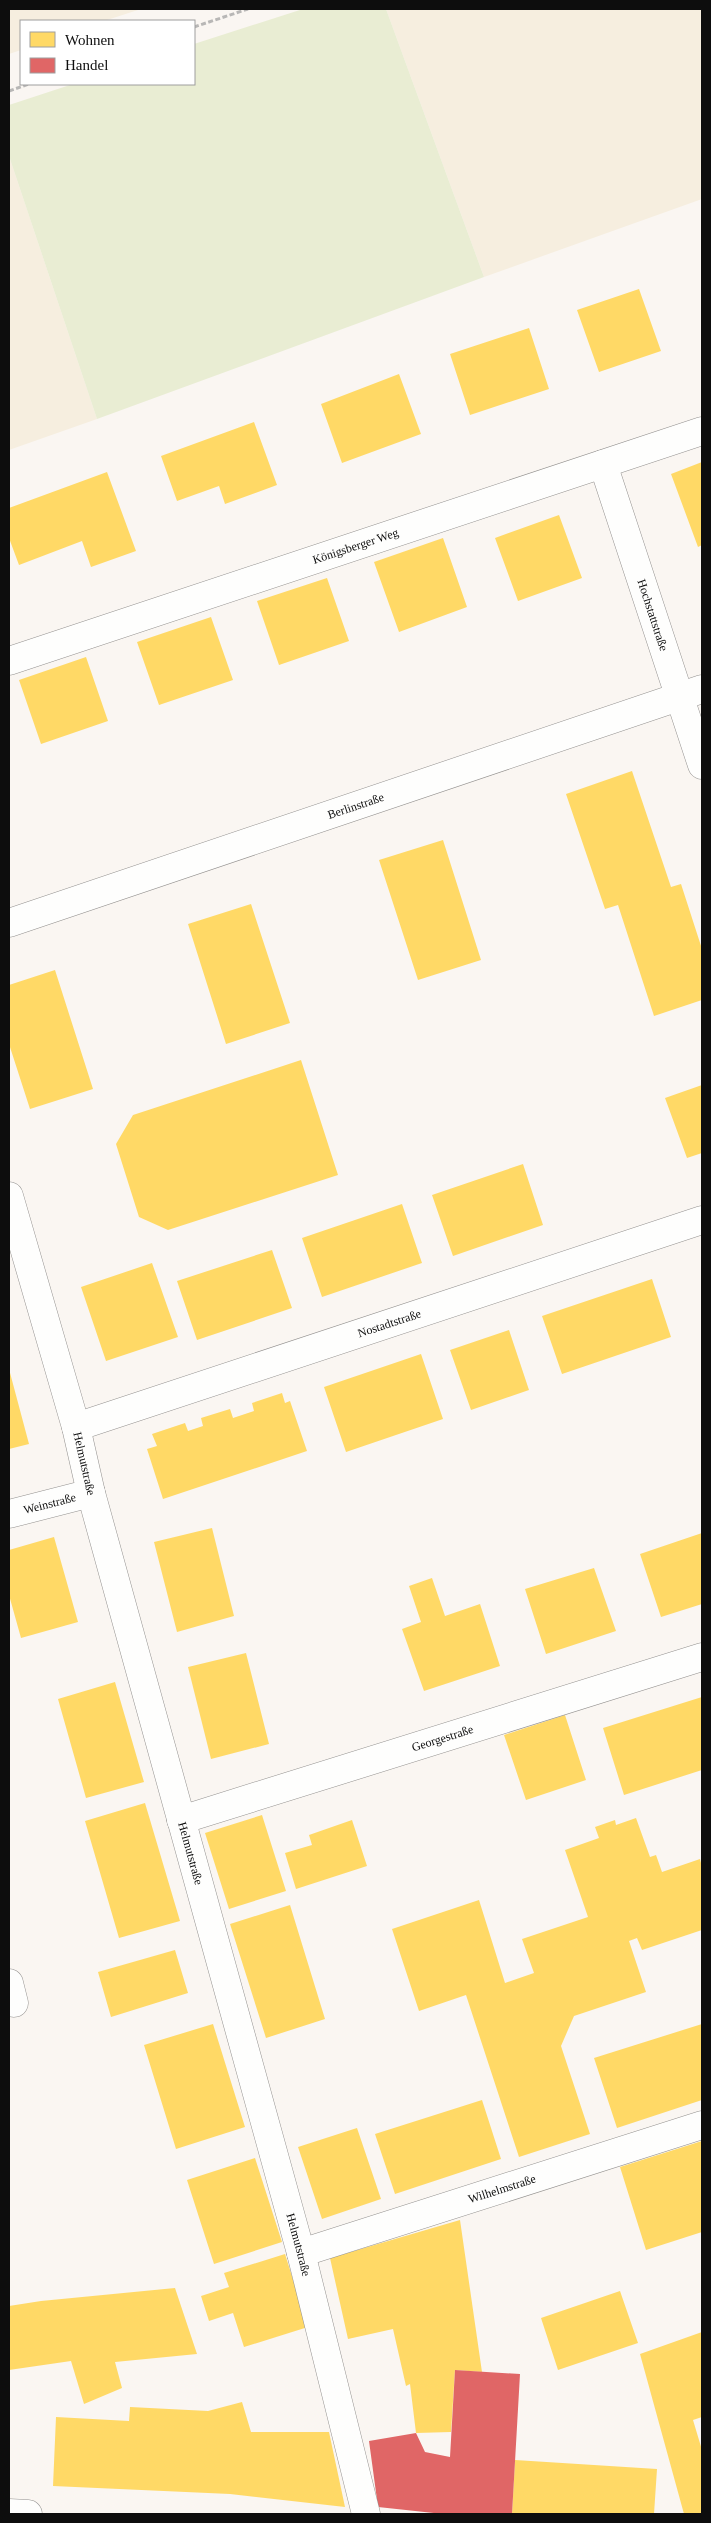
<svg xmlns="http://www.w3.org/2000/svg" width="711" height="2523" viewBox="0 0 711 2523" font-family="'Times New Roman',serif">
<rect width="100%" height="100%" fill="#faf6f2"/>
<path fill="#f6eedf" d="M9,9H141L104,21H21V50L9,54Z
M386,9H702V199L484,277Z
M9,156L97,419L9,450Z"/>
<path fill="#e9edd3" d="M303,9H386L484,277L97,419L9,156V105L73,84H194V44Z"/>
<path fill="#ffd966" d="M639,289L661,351L599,372L577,310Z
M529,328L549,389L470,415L450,354Z
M399,374L421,434L342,463L321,404Z
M254,422L277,485L225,504L219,486L177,501L161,456Z
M702,462V545L698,547L671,474Z
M107,472L136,551L91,567L82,541L19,565L9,538V508Z
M559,515L582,578L518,601L495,538Z
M443,538L467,607L399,632L374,562Z
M327,578L349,641L279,665L257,601Z
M211,617L233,680L159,705L137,642Z
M86,657L108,721L41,744L19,680Z
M632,771L671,887L681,884L702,949V1000L654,1016L618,905L605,909L566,794Z
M443,840L481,960L418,980L379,860Z
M251,904L290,1023L226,1044L188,924Z
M55,970L93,1089L30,1109L9,1044V985Z
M301,1060L338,1175L168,1230L139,1217L116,1144L133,1115Z
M702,1085V1153L687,1158L665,1098Z
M523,1164L543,1225L453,1256L432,1195Z
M402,1204L422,1263L322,1297L302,1238Z
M272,1250L292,1308L197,1340L177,1281Z
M152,1263L178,1337L106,1361L81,1287Z
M652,1279L671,1337L562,1374L542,1316Z
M509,1330L529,1390L471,1410L450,1350Z
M421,1354L443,1419L346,1452L324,1387Z
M9,1369L29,1444L9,1449Z
M282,1393L285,1403L290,1401L307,1451L163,1499L147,1449L157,1446L152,1434L185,1423L188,1431L203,1426L201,1418L230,1409L233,1418L254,1411L252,1403Z
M212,1528L234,1616L177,1632L154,1542Z
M702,1533V1604L661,1617L640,1554Z
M54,1537L78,1622L21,1638L9,1595V1550Z
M594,1568L616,1631L546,1654L525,1589Z
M432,1578L445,1616L480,1604L500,1666L424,1691L402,1629L421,1622L409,1586Z
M246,1653L269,1744L211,1759L188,1667Z
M115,1682L144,1782L86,1798L58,1699Z
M702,1697V1770L624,1795L603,1728Z
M565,1715L586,1780L526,1800L504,1735Z
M145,1803L180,1921L119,1938L85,1821Z
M262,1815L286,1891L229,1909L205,1833Z
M636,1818L650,1857L656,1855L662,1872L700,1859L702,1867V1930L642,1950L637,1938L629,1941L646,1992L574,2016L561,2046L590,2134L519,2157L466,1995L419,2011L392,1929L479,1900L505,1983L534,1973L522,1939L588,1917L565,1850L599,1838L595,1827L615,1820L616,1825Z
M352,1820L367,1866L296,1889L285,1853L312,1845L309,1835Z
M290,1905L325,2019L266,2038L230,1924Z
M175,1950L188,1993L111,2017L98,1972Z
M213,2024L245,2127L176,2149L144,2045Z
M702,2024V2100L617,2128L594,2058Z
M482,2100L501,2159L395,2194L375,2134Z
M357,2128L381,2199L322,2219L298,2147Z
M702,2141V2232L646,2250L620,2167Z
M255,2158L282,2242L214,2264L187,2180Z
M460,2220L482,2372L455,2370L451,2432L416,2433L410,2384L406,2386L393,2329L348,2339L330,2258Z
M285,2254L308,2327L244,2347L233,2313L209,2321L201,2296L229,2287L224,2273Z
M175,2288L197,2354L115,2362L122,2388L84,2404L71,2361L9,2370V2306L41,2301Z
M620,2291L638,2343L558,2370L541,2318Z
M702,2332V2417L693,2420L702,2450V2514H684L640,2354Z
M242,2402L251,2432H329L345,2507L230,2494L53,2486L56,2417L129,2421L130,2407L208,2411Z
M515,2460L657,2469L654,2514H512Z"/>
<path fill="#e06666" d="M455,2370L520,2374L512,2514H443L378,2507L369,2441L416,2433L425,2452L450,2457Z"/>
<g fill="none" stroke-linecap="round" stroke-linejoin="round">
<defs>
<g id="minor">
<path id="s1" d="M603,464L702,765"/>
<path id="s2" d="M9,661L702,431"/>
<path id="s3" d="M9,923L702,689"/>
<path id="s4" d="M9,1196L76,1427L91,1493L301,2253L366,2514"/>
<path id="s5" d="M76,1427L702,1220"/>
<path id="s6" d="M9,1514L91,1493"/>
<path id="s7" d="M181,1820L702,1657"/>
<path d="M9,1983L14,2003"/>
<path id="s8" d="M301,2253L702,2125"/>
<path d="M9,2513L28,2514"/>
</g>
</defs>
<use href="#minor" stroke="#949290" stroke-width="29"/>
<path stroke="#b8b7b6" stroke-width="3" stroke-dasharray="5 2.5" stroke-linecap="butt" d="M194,27L248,9
M9,91L29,84"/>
<use href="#minor" stroke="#fefefd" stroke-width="28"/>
</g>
<g text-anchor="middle" stroke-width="5" stroke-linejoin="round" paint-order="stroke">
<g font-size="12" fill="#0d0d0d" stroke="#fff">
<text dy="4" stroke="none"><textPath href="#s2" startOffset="365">Königsberger Weg</textPath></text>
<text dy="4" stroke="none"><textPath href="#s1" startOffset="159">Hochstattstraße</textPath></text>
<text dy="4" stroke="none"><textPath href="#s3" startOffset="366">Berlinstraße</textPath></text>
<text dy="4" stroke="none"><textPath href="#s5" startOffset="330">Nostadtstraße</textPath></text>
<text dy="4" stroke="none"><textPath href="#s4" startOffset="278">Helmutstraße</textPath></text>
<text dy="4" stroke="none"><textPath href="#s6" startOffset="42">Weinstraße</textPath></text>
<text dy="4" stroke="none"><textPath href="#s7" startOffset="274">Georgestraße</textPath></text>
<text dy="4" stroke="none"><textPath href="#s4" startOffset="682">Helmutstraße</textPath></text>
<text dy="4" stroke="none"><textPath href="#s8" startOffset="211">Wilhelmstraße</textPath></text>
<text dy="4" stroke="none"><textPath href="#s4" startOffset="1088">Helmutstraße</textPath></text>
</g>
</g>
<rect width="711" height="2523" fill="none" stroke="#0d0d0d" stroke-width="20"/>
<rect x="20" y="20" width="175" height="65" fill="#ffffff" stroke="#9e9e9e"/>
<rect x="30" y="32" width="25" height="15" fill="#ffd966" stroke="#9e9e9e"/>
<text x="65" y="45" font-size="15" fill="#0d0d0d">Wohnen</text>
<rect x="30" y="58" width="25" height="15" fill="#e06666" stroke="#9e9e9e"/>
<text x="65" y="70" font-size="15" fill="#0d0d0d">Handel</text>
</svg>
